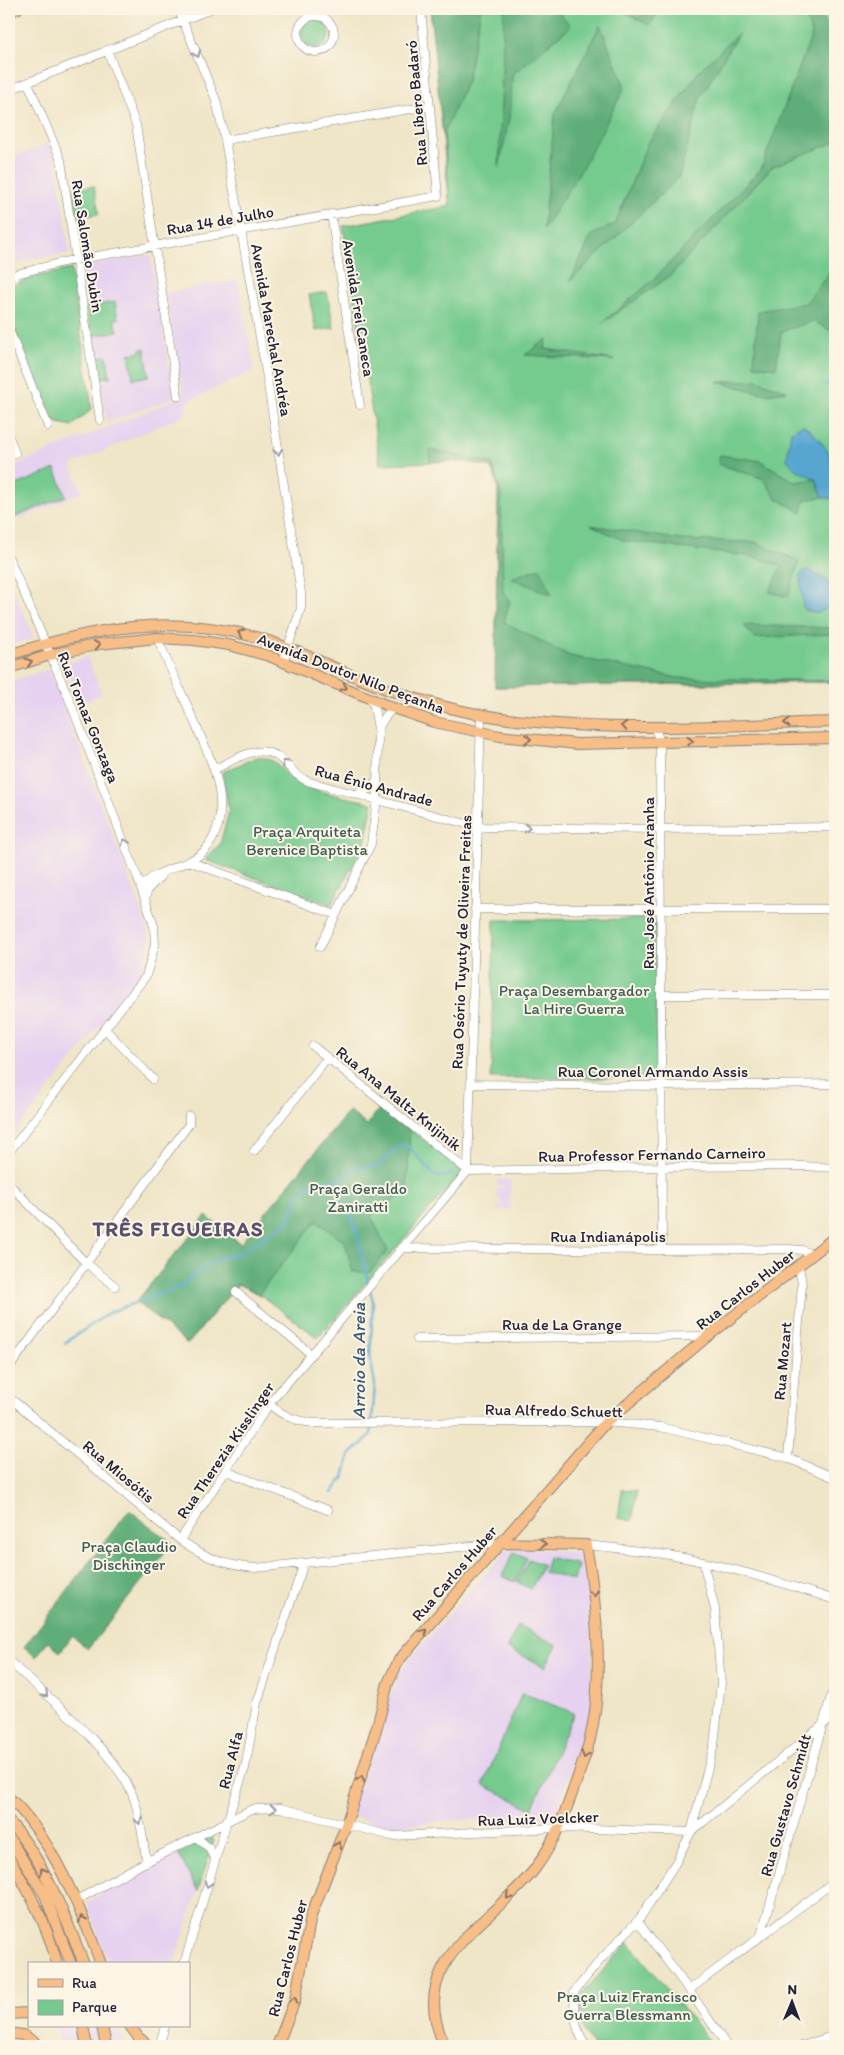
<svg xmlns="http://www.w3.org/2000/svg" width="844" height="2055" viewBox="0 0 844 2055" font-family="Itim,sans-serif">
<rect width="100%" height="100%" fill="#fcf5e5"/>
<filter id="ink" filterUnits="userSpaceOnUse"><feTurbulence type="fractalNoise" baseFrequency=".02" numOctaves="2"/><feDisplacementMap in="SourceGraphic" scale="10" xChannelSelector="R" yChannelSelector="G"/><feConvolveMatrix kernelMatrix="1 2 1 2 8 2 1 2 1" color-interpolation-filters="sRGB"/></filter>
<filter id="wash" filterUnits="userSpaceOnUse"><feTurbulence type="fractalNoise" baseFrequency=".0096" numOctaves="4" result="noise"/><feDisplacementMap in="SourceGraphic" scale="20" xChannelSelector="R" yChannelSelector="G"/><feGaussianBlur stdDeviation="1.12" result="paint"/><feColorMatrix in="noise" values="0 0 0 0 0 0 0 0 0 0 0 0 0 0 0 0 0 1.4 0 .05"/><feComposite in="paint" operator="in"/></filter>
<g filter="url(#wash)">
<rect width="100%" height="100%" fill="#efe5c7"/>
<path fill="#e6d2f0" d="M50,143L56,161L70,253L29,259L9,267V159Z
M150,255L174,398L107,422L81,267Z
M238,280L254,370L186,403V414L71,465L83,492L9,523V468L184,396L166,293Z
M9,580L34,638L9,646Z
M87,657L102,694L82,703L65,664Z
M49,669L146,922L150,942L141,973L9,1140V682Z
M497,1180H511L509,1199L511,1210H497V1205H502V1199H497V1189L503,1188V1186H497Z
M509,1547L579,1553L591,1599L593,1708L554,1817L455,1820L392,1827L350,1815L398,1672Z
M178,1854L198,1891L174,1964H108L87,1903L107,1890Z
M57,2026H115L123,2037L125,2046H60Z"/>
<path fill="#74ca8e" stroke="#4b7664" d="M430,9H835V682L495,687L498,488L495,476L490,467L462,461L380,464L343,226L450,206Z
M301 34a14 14 0 1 1 28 0a14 14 0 1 1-28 0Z
M94,186L99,214L77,217L73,189Z
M71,269L92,409L72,426L55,422L9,316V287L34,277Z
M327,292L334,328L316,331L309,295Z
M115,302L118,319L114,320L118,331L92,336L86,307Z
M145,348L149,376L133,379L129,354L141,352V349Z
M107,356L110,377L96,378L95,357Z
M55,469L66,496L13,518L9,508V488Z
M257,757C277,758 277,767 292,778C311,793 348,797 373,803L365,843L331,905L205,860L220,844L229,811L222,772Z
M655,919L657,1078H491L494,920Z
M381,1107L463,1171L318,1338L259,1294L238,1284L188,1344L136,1302L206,1216L241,1244L349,1111L366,1125Z
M622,1489L637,1491L632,1521L618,1518Z
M514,1552L527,1558L515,1582L502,1576Z
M548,1557L578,1565L574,1581L544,1572Z
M529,1559L543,1565L531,1589L517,1582Z
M518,1625L557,1645L545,1667L507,1648Z
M522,1693L574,1713L532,1809L483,1785Z
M211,1837L214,1840L198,1891L178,1854Z
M628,1942L714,2046H594C580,2030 579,2016 580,1996Z"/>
<path fill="#5fae79" stroke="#40685a" d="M430,9H481L467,81L444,132L450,206Z
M504,9H556L571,26L512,75L511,108L499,168Z
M625,9H662L649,25L626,13Z
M803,9H817L835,45V142L772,167L670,276L602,323L652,281L761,169L812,34Z
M600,25L625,87L585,163L543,230L555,114Z
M738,34L700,98L679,177L570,281L592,235L615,224L647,144L700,70Z
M835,265V333L813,321L781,332L776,368L754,365L758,311L806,303Z
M547,339L545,349L614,360L525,355Z
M757,380L787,391L766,394L717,382Z
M430,450L492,463L501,495L503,592L510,601L504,622L570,656L678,678L835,681V682L495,687L498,488L495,476L490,467C470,461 451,461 430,462Z
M720,455L761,461L795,482L816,479L823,497L804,500L802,513L776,498L764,479L718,464Z
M591,525L681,540L755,542L799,561L788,597L769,592L782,566L754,557L625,541Z
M540,568L552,595L511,578Z
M744,625L835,628V634L754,638Z
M381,1107L410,1129L407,1191L371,1216L388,1251L370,1272H353L345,1242L316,1221L259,1294L238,1284L188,1344L136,1302L206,1216L240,1244L349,1111L366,1125Z
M129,1510L172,1543L88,1649L72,1636L60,1652L48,1642L36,1657L24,1647Z"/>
<path fill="#56a6d0" stroke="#3c6486" d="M803,425C813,432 822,442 828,452C833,462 838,489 832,499L823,497L816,479L795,469L787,459L791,431Z
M809,570L835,586V599C826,610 820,616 805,610L803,606L800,575L804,571Z"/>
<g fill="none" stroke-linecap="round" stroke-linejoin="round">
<path stroke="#56a6d0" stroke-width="2.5" d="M825,386L835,379
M65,1343L110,1312L182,1286L196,1272L220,1258L240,1253L288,1222L299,1194L314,1182L338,1180
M332,1493L344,1477L350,1455L371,1435L375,1384L370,1357L373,1302L355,1225L338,1189V1180L356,1168L377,1167L400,1145L409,1147L434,1175L439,1177L453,1174"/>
</g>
</g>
<g filter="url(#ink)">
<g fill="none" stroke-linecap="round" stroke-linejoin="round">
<defs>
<path id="minor" d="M178,9L216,100L225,140L266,372L301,593V608L283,662
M298 34a18 18 0 1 1 36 0a18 18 0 1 1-36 0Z
M107,50L136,125L178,396
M28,83L61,160L100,420
M9,90L211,9
M225,140L429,106
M331,214L360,405
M9,276L63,262L438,196L421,9
M9,330L48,426
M9,437L15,453
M9,558L68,696L137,876L154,926L155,945L146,976L9,1152
M654,726L660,742L662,1250
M378,729L385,717L393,708
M215,769C236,759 262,740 283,761C292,770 298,778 310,782L478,827L661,829L835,827
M356,794L369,789L377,780
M188,861L336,915
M141,888C156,867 190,868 206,849C239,807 207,752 190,712C179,687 168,663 157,638
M145,899L148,889L160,877
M475,909H835
M320,947L371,844L377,799L378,729L374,706L369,698
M662,995H835
M106,1030L153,1079
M313,1046L468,1171
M471,1084L662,1086L835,1084
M254,1151L327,1058
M468,1171L481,715
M468,1171L662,1167L804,1166L835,1168
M9,1184L86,1263L115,1286
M402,1248L662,1250L789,1249L802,1250L813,1255
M236,1292L311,1354
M417,1339L708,1336
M9,1368L189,1124V1116
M9,1397L180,1540C205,1557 225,1566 255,1568L499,1543
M269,1404C283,1416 295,1421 313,1423L606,1422L660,1427L788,1458L835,1478
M788,1458L802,1284L799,1267
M226,1470L238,1476L328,1510
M180,1540L269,1404L468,1171
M586,1545C626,1549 665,1553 703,1562C748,1572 792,1586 835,1600
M9,1661C44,1694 122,1756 135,1802C141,1821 143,1842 147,1862
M196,1837L209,1848L215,1860
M75,1901L138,1866L252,1809L280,1808L392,1836L557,1828L691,1832L835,1715
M638,1922L689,1990L727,2046
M761,1935L835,1683
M184,1964L227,1821L245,1768L257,1703L304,1563
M689,1990L835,1881
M159,2046L165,2026
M587,2046C574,2030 574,2012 574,1992L602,1958L640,1918L676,1862L691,1832L714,1745L721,1683L715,1609L703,1562
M802,2046L835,2035"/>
<path id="major" d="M9,12L17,9
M9,655C93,628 171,613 259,638C304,651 345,675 389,690C419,700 452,710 483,715C599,735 719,725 835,722
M9,668L50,655L100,644L157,638L194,640L229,645L269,656L393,708L434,722L500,736L577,744L835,738
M9,1798C49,1832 83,1914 101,1964
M9,1821C45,1862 64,1914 84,1964
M9,1838L45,1895L71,1964
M9,1858C29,1891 48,1926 57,1964
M9,2014L29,2013
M83,2026L87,2046
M102,2026L106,2046
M130,2026L139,2038L149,2046
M9,2033L23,2035L40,2046
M277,2046L295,2000L311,1916L346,1825L378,1723L388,1683L399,1660L606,1422L708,1336L835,1237
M445,2046C403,1961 490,1925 534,1870C558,1839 571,1796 584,1759C606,1697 598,1610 586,1545L499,1543"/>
</defs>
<use href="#minor" stroke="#888481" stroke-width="9"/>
<use href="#major" stroke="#888481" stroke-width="12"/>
<use href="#minor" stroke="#fff" stroke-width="8"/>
<use href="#major" stroke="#f7be87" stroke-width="10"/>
</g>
<defs><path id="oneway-chevron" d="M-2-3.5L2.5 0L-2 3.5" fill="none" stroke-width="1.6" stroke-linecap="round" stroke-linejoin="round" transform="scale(1.25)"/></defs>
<g stroke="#9c9ca7">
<use href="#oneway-chevron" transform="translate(197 54) rotate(67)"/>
<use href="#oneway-chevron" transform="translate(278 452) rotate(81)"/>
<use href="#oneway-chevron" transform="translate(285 763) rotate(-134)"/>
<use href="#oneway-chevron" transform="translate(527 828)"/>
<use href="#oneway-chevron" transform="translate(125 842) rotate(-111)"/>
<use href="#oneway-chevron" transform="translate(45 1694) rotate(43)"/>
<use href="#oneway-chevron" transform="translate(273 1809)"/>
<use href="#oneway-chevron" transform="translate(139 1821) rotate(79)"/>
<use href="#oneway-chevron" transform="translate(208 1884) rotate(107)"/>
</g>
<g stroke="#8c7061">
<use href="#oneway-chevron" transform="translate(241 633) rotate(-165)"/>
<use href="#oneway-chevron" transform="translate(97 645) rotate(-11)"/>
<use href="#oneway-chevron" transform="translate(29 662) rotate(-17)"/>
<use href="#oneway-chevron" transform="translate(344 687) rotate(23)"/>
<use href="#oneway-chevron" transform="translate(787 723) rotate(179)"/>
<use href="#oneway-chevron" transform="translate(624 726) rotate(-179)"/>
<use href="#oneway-chevron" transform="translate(528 739) rotate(7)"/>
<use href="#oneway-chevron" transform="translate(690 741) rotate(-1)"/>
<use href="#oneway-chevron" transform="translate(543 1544) rotate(2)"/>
<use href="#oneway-chevron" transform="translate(594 1593) rotate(85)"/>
<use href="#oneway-chevron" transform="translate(424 1632) rotate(-50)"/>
<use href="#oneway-chevron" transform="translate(585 1755) rotate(108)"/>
<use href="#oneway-chevron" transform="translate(361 1779) rotate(-73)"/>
<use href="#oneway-chevron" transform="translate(338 1845) rotate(-68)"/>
<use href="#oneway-chevron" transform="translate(43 1871) rotate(-120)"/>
<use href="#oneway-chevron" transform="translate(509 1896) rotate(136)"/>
<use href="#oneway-chevron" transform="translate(82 1919) rotate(-114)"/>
<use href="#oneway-chevron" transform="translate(294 2000) rotate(-74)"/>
</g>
</g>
<g text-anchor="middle" stroke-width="4" stroke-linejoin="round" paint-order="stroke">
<g font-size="16" fill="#22223b" stroke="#fcf5e5">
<text transform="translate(416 103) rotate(-95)" y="6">Rua Líbero Badaró</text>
<text transform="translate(220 220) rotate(-10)" y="6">Rua 14 de Julho</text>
<text transform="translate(88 246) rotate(81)" y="6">Rua Salomão Dubin</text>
<text transform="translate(359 308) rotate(81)" y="6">Avenida Frei Caneca</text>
<text transform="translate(272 330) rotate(80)" y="6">Avenida Marechal Andréa</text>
<text transform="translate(351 673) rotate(21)" y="6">Avenida Doutor Nilo Peçanha</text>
<text transform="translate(89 717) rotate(68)" y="6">Rua Tomaz Gonzaga</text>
<text transform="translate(374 785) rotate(15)" y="6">Rua Ênio Andrade</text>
<text transform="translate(648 883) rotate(-90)" y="6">Rua José Antônio Aranha</text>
<text transform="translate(461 942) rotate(-88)" y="6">Rua Osório Tuyuty de Oliveira Freitas</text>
<text x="653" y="1077">Rua Coronel Armando Assis</text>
<text transform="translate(399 1098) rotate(39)" y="6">Rua Ana Maltz Knijinik</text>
<text transform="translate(652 1154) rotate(-1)" y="6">Rua Professor Fernando Carneiro</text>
<text x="608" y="1242">Rua Indianápolis</text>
<text transform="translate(745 1289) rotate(-38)" y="6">Rua Carlos Huber</text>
<text x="562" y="1330">Rua de La Grange</text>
<text transform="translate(782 1361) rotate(-85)" y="6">Rua Mozart</text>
<text transform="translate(554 1410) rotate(1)" y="6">Rua Alfredo Schuett</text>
<text transform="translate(225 1450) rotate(-56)" y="6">Rua Therezia Kisslinger</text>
<text transform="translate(119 1471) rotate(40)" y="6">Rua Miosótis</text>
<text transform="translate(454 1573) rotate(-49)" y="6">Rua Carlos Huber</text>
<text transform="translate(230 1760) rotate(-76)" y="6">Rua Alfa</text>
<text transform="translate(785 1805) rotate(-74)" y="6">Rua Gustavo Schmidt</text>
<text transform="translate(538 1818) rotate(-2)" y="6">Rua Luiz Voelcker</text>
<text transform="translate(287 1958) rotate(-76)" y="6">Rua Carlos Huber</text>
</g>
<g font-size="16" fill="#3f5d58" stroke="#fcf5e5">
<text x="307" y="837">Praça Arquiteta<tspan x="307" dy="18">Berenice Baptista</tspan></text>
<text x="574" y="996">Praça Desembargador<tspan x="574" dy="18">La Hire Guerra</tspan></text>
<text x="358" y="1194">Praça Geraldo<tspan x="358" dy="18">Zaniratti</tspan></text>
<text x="129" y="1552">Praça Claudio<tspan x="129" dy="18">Dischinger</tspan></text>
<text x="627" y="2002">Praça Luiz Francisco<tspan x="627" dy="18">Guerra Blessmann</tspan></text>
</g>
<g font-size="18" font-style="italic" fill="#375777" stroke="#fcf5e5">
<text transform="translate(359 1361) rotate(-90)" y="6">Arroio da Areia</text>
</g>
<g font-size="21" font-weight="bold" letter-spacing="1" fill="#5a5070" stroke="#fcf5e5">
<text x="178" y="1236">TRÊS FIGUEIRAS</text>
</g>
</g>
<rect width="844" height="2055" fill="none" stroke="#fcf5e5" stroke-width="30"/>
<rect x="28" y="1962" width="162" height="65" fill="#fcf5e5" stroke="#a5a1a1"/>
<rect x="38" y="1979" width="25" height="8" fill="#f7be87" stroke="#a5a1a1"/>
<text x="72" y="1988" font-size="15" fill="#22223b">Rua</text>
<rect x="38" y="2000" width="25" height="15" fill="#74ca8e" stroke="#a5a1a1"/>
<text x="72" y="2012" font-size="15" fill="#22223b">Parque</text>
<g transform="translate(792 2002) rotate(1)" stroke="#fcf5e5" stroke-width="4" paint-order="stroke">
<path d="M0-4L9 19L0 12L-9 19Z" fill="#22223b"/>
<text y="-8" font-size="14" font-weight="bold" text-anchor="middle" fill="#22223b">N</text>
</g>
</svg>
